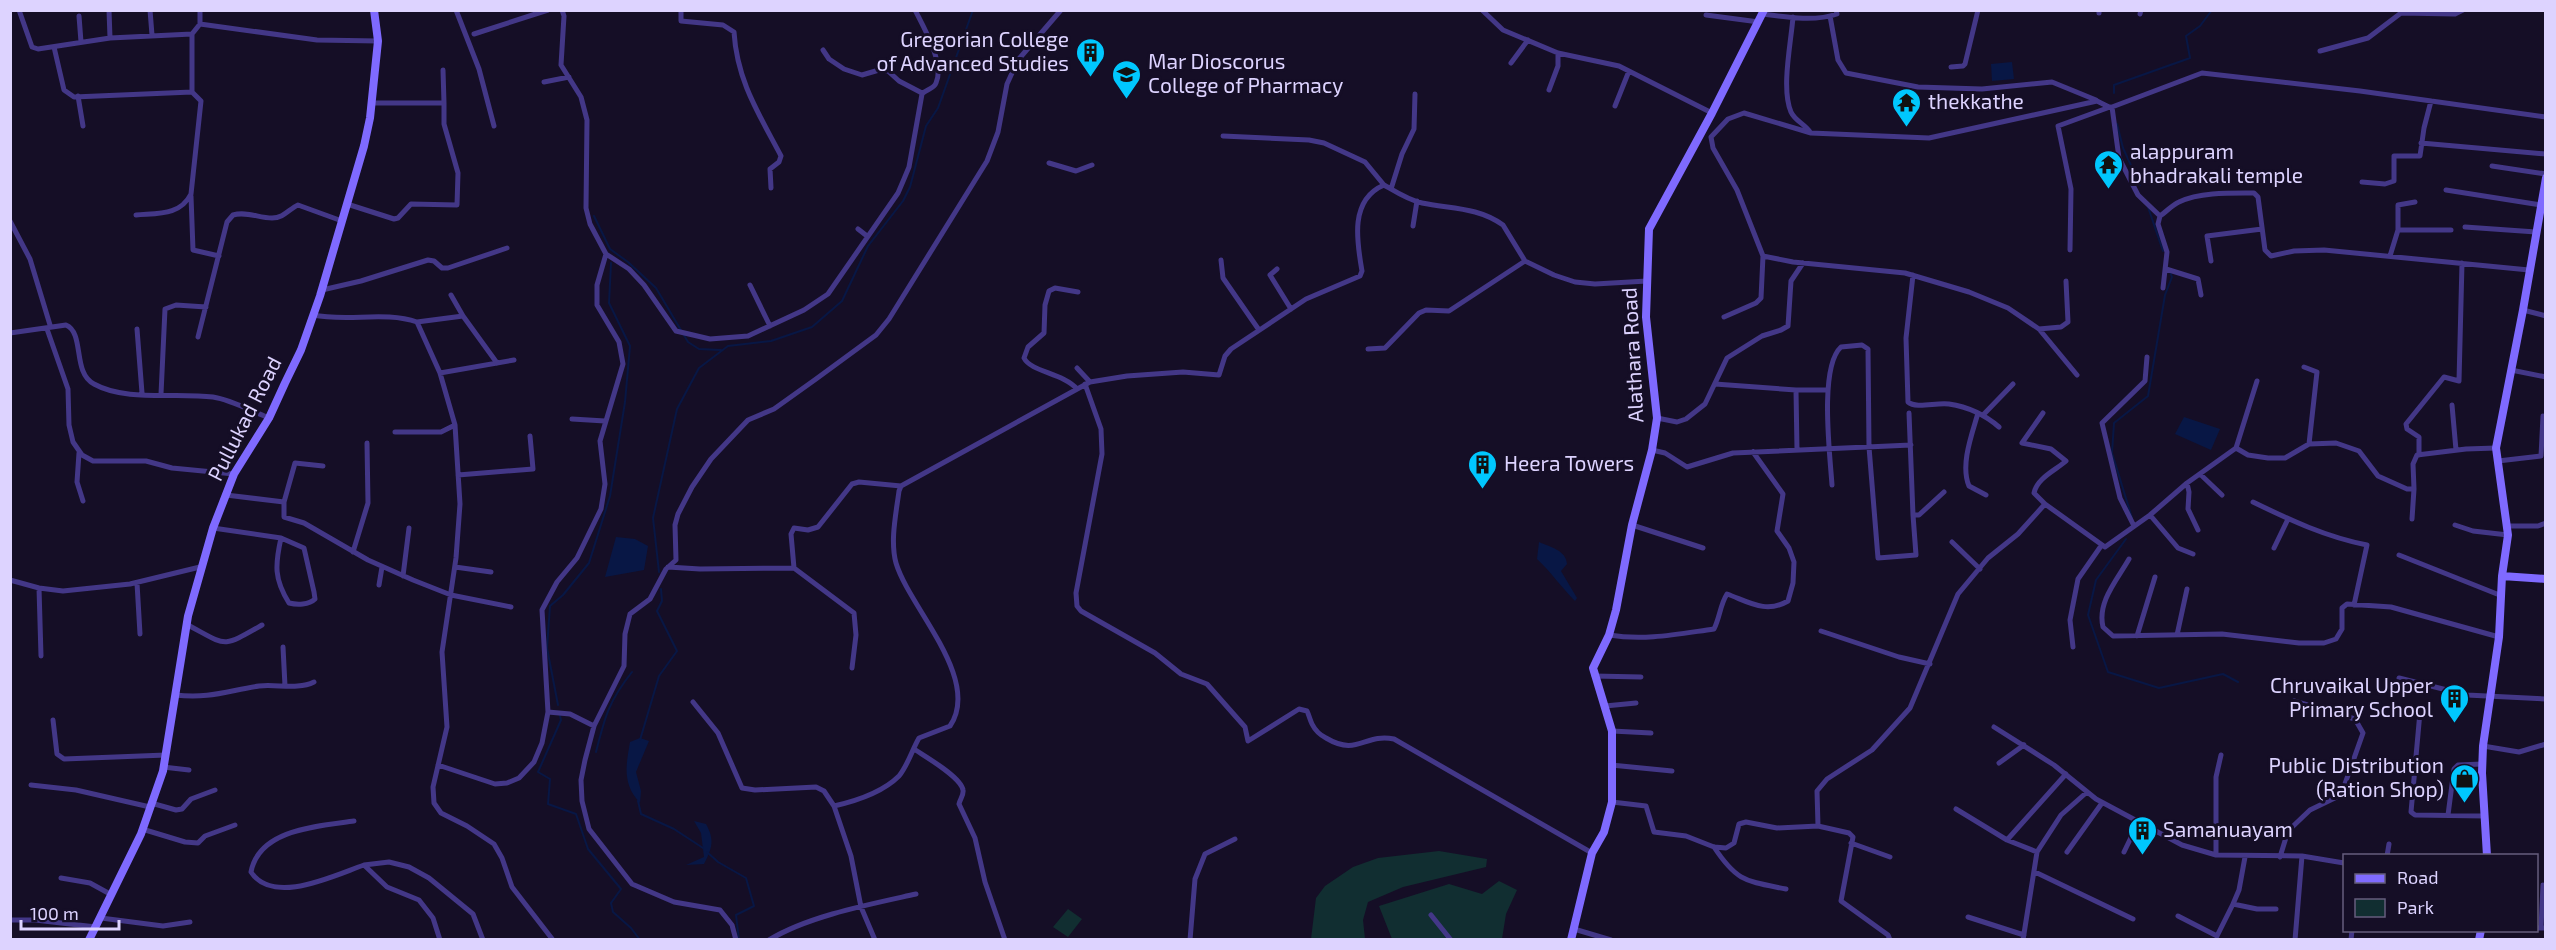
<svg xmlns="http://www.w3.org/2000/svg" width="2556" height="950" viewBox="0 0 2556 950" font-family="'Exo 2',sans-serif">
<rect width="100%" height="100%" fill="#150e26"/>
<path fill="#112e31" d="M1439,851L1487,859L1486,867L1403,887L1368,902L1363,920L1365,939H1311L1316,898L1325,886L1353,867L1378,858Z
M1499,881L1517,890L1506,914L1502,939H1392L1379,906L1449,884L1482,894Z
M1068,909L1082,919L1068,937L1053,927Z"/>
<path fill="#081745" d="M2012,62L2014,79L1992,81L1991,64Z
M2184,417L2220,429L2211,450L2175,434Z
M616,537L635,539L648,546L644,570L605,577Z
M1539,542C1550,547 1566,550 1567,564L1561,571L1577,598L1575,601C1561,587 1551,572 1537,559Z
M640,738L649,741L636,772L641,791L640,803C622,784 626,765 630,742Z
M694,821L706,824C715,840 712,848 704,864L686,865L704,857L701,833Z"/>
<g fill="none" stroke-linecap="round" stroke-linejoin="round">
<path stroke="#081745" stroke-width="2" d="M2114,93V85L2190,58L2186,36L2200,26L2212,10
M2117,124L2123,148L2140,185
M2148,207L2163,251
M594,216L610,249L628,262L656,288L688,342L699,349L721,350
M2132,518L2112,453L2114,423L2148,396L2165,295L2172,277L2170,272
M2126,539L2096,580L2088,615L2108,672L2159,688L2223,674L2238,682
M659,572L653,518L677,409L699,368L728,346L771,341L812,327L842,301L868,246L903,201L910,187L926,126L938,108L973,10
M558,705L547,648L550,606L563,595L589,563L610,496L625,402L630,346L609,303L611,263
M560,716L561,720L538,772L550,779L548,804L576,814L588,849L621,889L611,903L613,912L631,928L640,940
M640,740L659,676L677,651L657,611L662,601L661,589
M596,752C605,716 609,701 632,672
M638,801L641,814L674,829L703,848
M707,852L718,862L746,878L754,906L736,915L739,940"/>
<path stroke="#433787" stroke-width="5" d="M19,10L32,47L38,49L110,38L192,34V92L74,97L64,90L54,47
M109,10L110,38
M150,10L152,35
M200,10V24
M456,10L479,69L494,126
M562,10L564,16L561,65L581,97L587,120L586,208L590,224L606,254L629,269L644,285L676,331L710,339L748,336L804,310L828,294L898,193L904,179L909,167L922,94C926,89 934,89 936,83C945,64 924,28 915,10
M681,10V21L723,25L734,32C737,81 759,114 781,156L779,162L770,169L771,188
M1482,10L1503,30L1558,53L1619,66L1712,113
M2099,13V10
M1762,14C1785,17 1814,22 1837,14L1836,10
M2140,14L2141,10
M1706,15L1759,22
M79,16L81,42
M1830,16L1838,60L1846,73L1918,87L1982,89L2052,82L2096,100
M1793,17C1791,43 1781,89 1791,112C1795,121 1805,124 1810,132
M192,34L200,24L317,40L378,41
M474,34L548,10
M823,50L829,59L844,69L862,75L879,70L888,71L899,81L922,93
M2320,51L2368,38L2401,13L2455,14L2463,10
M1511,63L1528,40
M1951,67L1963,66L1965,64L1978,10
M443,70L444,103
M544,82L569,77
M1549,90L1558,66V53
M78,96L83,126
M1615,106L1629,71
M1223,136L1309,140L1324,143L1365,162L1384,185
M2421,143L2546,154
M1049,163L1076,171L1092,165
M2492,166L2546,174
M2362,182L2385,184L2394,181V156H2420L2424,128L2431,101
M1391,189L1402,154L1414,129L1415,94
M2446,190L2541,205
M191,196L193,250L219,256
M347,204L394,219L398,218L411,204L457,205L458,173L444,124V103H372
M136,215C157,213 180,216 191,194L201,101L192,92
M2160,216L2158,224L2167,252L2163,288
M10,221L30,259L50,325
M1413,226L1417,201
M2465,227L2536,232
M858,229L867,236
M2398,230H2451
M2070,250L2071,189L2058,126L2110,107
M2390,256L2398,230V205L2415,202
M1221,260L1223,278L1259,330
M2211,261L2207,236L2262,229
M1277,269L1270,275L1291,309
M2166,269L2198,279L2201,295
M2529,270L2324,250L2294,251L2271,256L2265,250L2258,197L2254,193C2231,193 2200,192 2179,202C2172,205 2166,212 2160,216L2138,195L2119,158L2112,107L2202,73L2360,91L2546,117
M1913,275L1906,338L1908,402C1916,409 1937,402 1949,404C1969,407 1984,414 1999,427
M750,285L770,326
M322,290L361,281L428,260L434,261L442,268H448L507,248
M451,295L463,316L497,363
M2523,310L2546,316
M313,315C347,322 385,311 417,322L440,373L455,425L460,504L456,558L442,652L447,727L433,787L434,803L441,813L467,826L494,844L502,858L512,887L553,940
M1724,317L1756,303L1761,298L1763,256
M417,322L463,316
M47,329L68,389L69,425L73,442L82,455L93,461H146L172,468L234,474
M137,329L142,393
M2039,329L2061,327L2068,322L2066,281
M10,333L66,325C85,333 72,373 94,384C126,402 177,392 213,397C232,400 251,411 269,418
M198,337L227,222L233,215C246,211 259,218 272,218C284,218 289,209 298,205L342,221
M1368,349L1385,348L1419,313L1426,310L1449,311L1525,261
M2304,367L2317,372L2309,444
M1077,368L1090,382
M2511,370L2546,377
M440,373L514,360
M2077,375L2039,329L2008,308L1969,292L1905,273L1793,262L1763,256L1737,190L1713,148L1711,137L1728,119L1744,113L1811,133L1929,138L2097,101L2109,107
M1085,384L1101,429L1102,454L1076,593L1077,606L1081,611L1155,653L1181,674L1207,684L1245,727L1248,741L1299,709L1307,711C1309,715 1310,720 1312,724C1315,730 1320,735 1326,738C1358,757 1364,733 1394,739L1592,853
M1715,384L1796,390
M1077,389C1063,373 1031,372 1024,358L1028,347L1044,333L1045,305L1049,291L1055,288L1078,292
M161,394L165,309L176,305L206,307
M2452,405L2456,450
M1909,413L1913,515
M1978,413C1972,434 1960,465 1969,486L1986,495
M2043,413L2022,443L2051,449L2066,461C2056,470 2037,478 2034,493L2045,504L2105,547L2150,515L2187,483L2236,448L2248,455L2268,458H2285L2309,444L2336,443L2359,451L2378,476L2407,489H2414L2413,464L2417,455L2466,449L2496,448
M1984,414L2013,384
M1657,418L1677,422L1686,419L1705,404L1727,358L1762,336L1781,330L1788,326L1791,281L1803,263
M572,419L605,421
M395,432H441L455,425
M2236,448L2257,381
M1652,450L1665,453L1687,467L1733,453L1911,445
M1797,450L1796,390H1827
M79,453L77,482L83,501
M2419,455V437L2407,429L2406,424L2444,377L2459,381L2462,263
M2498,461L2541,456L2543,416
M2200,474L2222,495
M458,475L533,469L530,436
M2187,483L2189,492L2188,509L2198,530
M1832,485C1830,455 1819,367 1841,347L1862,345L1868,349L1869,447L1878,558L1916,555L1913,515H1919L1944,492
M226,495L284,502V517L304,523L368,560L413,580L451,595L511,607
M284,502L295,463L323,466
M2253,502C2290,520 2326,537 2367,545L2354,605
M2150,515L2178,548L2193,554
M2412,519L2414,489
M1632,525L1703,548
M2455,525L2473,531L2508,535
M2134,526L2120,498L2102,423L2145,381L2147,357
M2508,526H2538L2546,523
M213,528L281,538
M281,538L304,548L314,592L315,599C309,605 297,605 289,603C274,579 275,565 281,538Z
M1952,542L1980,569
M2274,548L2288,519
M353,552L368,503L367,443
M2399,555L2502,596
M2129,559C2117,580 2097,602 2103,627L2113,636L2222,634L2299,643H2324L2336,639L2342,629V608L2347,604L2391,607L2499,637
M455,567L491,572
M668,567L700,569L794,568
M403,576L409,528
M10,580L39,588L63,591L130,584L200,567
M137,583L140,634
M379,585L382,567
M39,588L41,656
M186,624C228,646 220,649 262,625
M1821,631L1899,657L1930,664
M1609,635C1645,641 1678,634 1714,629C1720,617 1720,605 1727,594C1749,602 1766,614 1788,601L1793,583L1794,562L1789,548L1777,531L1783,494L1753,452
M2177,635L2187,589
M2137,636L2155,577
M283,647L285,686
M2073,647L2070,620L2078,579L2101,546
M852,668L856,635L854,613L794,568L791,534L794,528L808,530L818,527L852,484L859,482L901,486
M1594,676L1641,677
M2399,678L2467,695L2546,699
M175,695C209,699 227,691 259,686C277,684 298,690 314,682
M693,702L718,733L742,788L755,790L816,787L824,791L834,806
M1605,706L1636,703
M548,712L570,714L594,726
M2420,712L2411,812L2415,815L2485,816
M53,720L57,754L64,759L166,755
M1994,727L2054,765L2096,799L2182,845L2216,855L2302,856L2344,863
M1612,731L1651,733
M2483,746L2519,752L2546,744
M914,749C926,757 961,777 963,790C964,795 960,799 959,804L975,838L985,882L1005,940
M1999,763L2024,745
M438,765L495,784L507,783L519,778L534,762L542,743L548,712L542,610L557,582L577,558L601,509L605,484L600,441L623,364L619,342L597,305V285L606,254
M1611,765L1672,771
M163,767L189,770
M31,785L76,790L150,807
M1612,802L1646,806L1654,832L1686,836L1714,847L1726,848L1734,843L1739,824L1746,822L1777,828L1818,826L1817,791L1827,779L1872,750L1910,708L1958,594L1988,558L2018,534L2045,504
M151,803L176,810L182,809L191,799L215,790
M1956,809L2007,840L2037,852
M2448,815L2454,769L2458,765L2482,764
M354,821C318,826 259,829 251,872C273,906 335,875 364,865L387,887L419,900L433,918L440,940
M1818,826L1849,833L1853,837L1841,901L1888,935L1890,940
M142,829L185,842L198,843L205,836L235,825
M2007,840L2066,774
M1851,843L1890,857
M1714,847C1737,882 1746,881 1786,889
M2067,852L2102,803
M2124,852L2138,823
M2216,855V777L2221,755
M2387,856L2389,844
M2245,857L2239,890L2233,904L2257,909H2276
M2280,857L2288,831L2310,810L2341,795L2363,733L2355,719L2294,701
M364,865L389,862L409,867L429,878L473,914L483,940
M2035,872L2133,919
M61,878L90,883L110,894
M1431,915L1451,940
M2178,916L2217,936L2233,904
M1968,917L2024,935
M101,918L163,926L190,922
M10,920H35L96,927
M2536,928H2546
M2541,928L2543,885
M1574,929L1611,940
M736,940L732,925L720,910L674,902L632,884L589,829L582,801L581,780L585,760L594,726L624,666L625,634L630,614L650,599L666,569L676,560L675,525L678,514L692,487L711,459L748,420L774,409L816,379L876,335L889,319L987,161L998,132L1007,84L1018,60L1061,10
M769,940C808,916 871,904 916,894
M875,940L861,907L851,856L834,806C856,801 883,792 899,776C908,765 912,750 919,738L950,726C982,679 909,607 896,563C890,541 896,514 899,491L901,486L1090,382L1127,376L1183,372L1219,375L1225,356L1231,349L1306,299L1360,276L1362,271C1357,242 1349,200 1384,185C1396,192 1408,200 1422,203C1451,209 1478,207 1503,225L1525,261L1554,275L1575,282L1595,284L1647,281
M1190,940L1195,879L1205,854L1235,839
M2023,940L2037,852L2061,815L2087,792
M2295,940L2302,856
M2351,940L2352,930"/>
<path stroke="#7f6aff" stroke-width="8" d="M2502,576L2546,579
M2487,856L2482,773L2483,746L2499,637L2502,576L2508,535L2496,448L2523,310L2546,178
M89,940L141,834L163,771L188,616L213,528L234,474L269,418L285,383L301,350L320,296L364,146L370,118L378,41L374,10
M1571,940L1592,853L1604,832L1612,802V731L1593,668L1609,635L1616,610L1632,525L1652,450L1657,418L1646,317L1649,229L1712,113L1764,10
M2479,940L2481,930"/>
</g>
<defs>
<symbol id="building-pin" viewBox="-11 -11 22 30"><path d="M0 17L-7.5 6A9.5 9.5 0 1 1 7.5 6Z" fill="#00c7fe" stroke="#150e26"/><path d="M-4-6H4V6H1V3H-1V6H-4ZM-2.5-4.3h1.7v1.8h-1.7ZM.8-4.3h1.7v1.8H.8ZM-2.5-1h1.7V.8h-1.7ZM.8-1h1.7V.8H.8Z" fill="#111"/></symbol>
<symbol id="university-pin" viewBox="-11 -11 22 30"><path d="M0 17L-7.5 6A9.5 9.5 0 1 1 7.5 6Z" fill="#00c7fe" stroke="#150e26"/><path d="M0-5L7-2L0 1L-7-2ZM-4 1L0 2.5L4 1V4Q0 6-4 4Z" fill="#111"/></symbol>
<symbol id="temple-pin" viewBox="-11 -11 22 30"><path d="M0 17L-7.5 6A9.5 9.5 0 1 1 7.5 6Z" fill="#00c7fe" stroke="#150e26"/><path d="M0-6L5-2H3V0L6.5 2.5H4V6H1.5V3h-3V6H-4V2.5H-6.5L-3 0V-2H-5Z" fill="#111"/></symbol>
<symbol id="shop-pin" viewBox="-11 -11 22 30"><path d="M0 17L-7.5 6A9.5 9.5 0 1 1 7.5 6Z" fill="#00c7fe" stroke="#150e26"/><path d="M-5-2.5h2.3a2.7 3.5 0 0 1 5.4 0H5L5.5 6h-11ZM-1.5-2.5h3a1.5 2.3 0 0 0-3 0Z" fill="#111"/></symbol>
</defs>
<g fill-rule="evenodd">
<use href="#building-pin" x="1074" y="36" width="33" height="45"/>
<use href="#university-pin" x="1110" y="58" width="33" height="45"/>
<use href="#temple-pin" x="1890" y="86" width="33" height="45"/>
<use href="#temple-pin" x="2092" y="148" width="33" height="45"/>
<use href="#building-pin" x="1466" y="448" width="33" height="45"/>
<use href="#building-pin" x="2438" y="682" width="33" height="45"/>
<use href="#shop-pin" x="2448" y="762" width="33" height="45"/>
<use href="#building-pin" x="2126" y="814" width="33" height="45"/>
</g>
<g text-anchor="middle" stroke-width="6" stroke-linejoin="round" paint-order="stroke">
<g font-size="21" fill="#ddd3ff" stroke="#150e26" text-anchor="start">
<text x="1069" y="47" text-anchor="end">Gregorian College<tspan x="1069" dy="24">of Advanced Studies</tspan></text>
<text x="1148" y="69">Mar Dioscorus<tspan x="1148" dy="24">College of Pharmacy</tspan></text>
<text x="1928" y="109">thekkathe</text>
<text x="2130" y="159">alappuram<tspan x="2130" dy="24">bhadrakali temple</tspan></text>
<text x="1504" y="471">Heera Towers</text>
<text x="2433" y="693" text-anchor="end">Chruvaikal Upper<tspan x="2433" dy="24">Primary School</tspan></text>
<text x="2444" y="773" text-anchor="end">Public Distribution<tspan x="2444" dy="24">(Ration Shop)</tspan></text>
<text x="2163" y="837">Samanuayam</text>
</g>
<g font-size="21" fill="#ddd3ff" stroke="#150e26">
<text transform="translate(1633 355) rotate(-93)" y="7">Alathara Road</text>
<text transform="translate(245 419) rotate(-63)" y="7">Pullukad Road</text>
</g>
</g>
<rect width="2556" height="950" fill="none" stroke="#ddd3ff" stroke-width="24"/>
<rect x="2343" y="854" width="195" height="78" fill="#150e26" stroke="#655d7d" stroke-width="1.5"/>
<rect x="2355" y="874" width="30" height="9" fill="#7f6aff" stroke="#655d7d" stroke-width="1.5"/>
<text x="2397" y="884" font-size="18" fill="#ddd3ff">Road</text>
<rect x="2355" y="899" width="30" height="18" fill="#112e31" stroke="#655d7d" stroke-width="1.5"/>
<text x="2397" y="914" font-size="18" fill="#ddd3ff">Park</text>
<path d="M21 920v9h98v-9" fill="none" stroke="#ddd3ff" stroke-width="3"/>
<text x="30" y="920" font-size="18" fill="#ddd3ff" stroke="#150e26" stroke-width="4.5" paint-order="stroke">100 m</text>
</svg>
